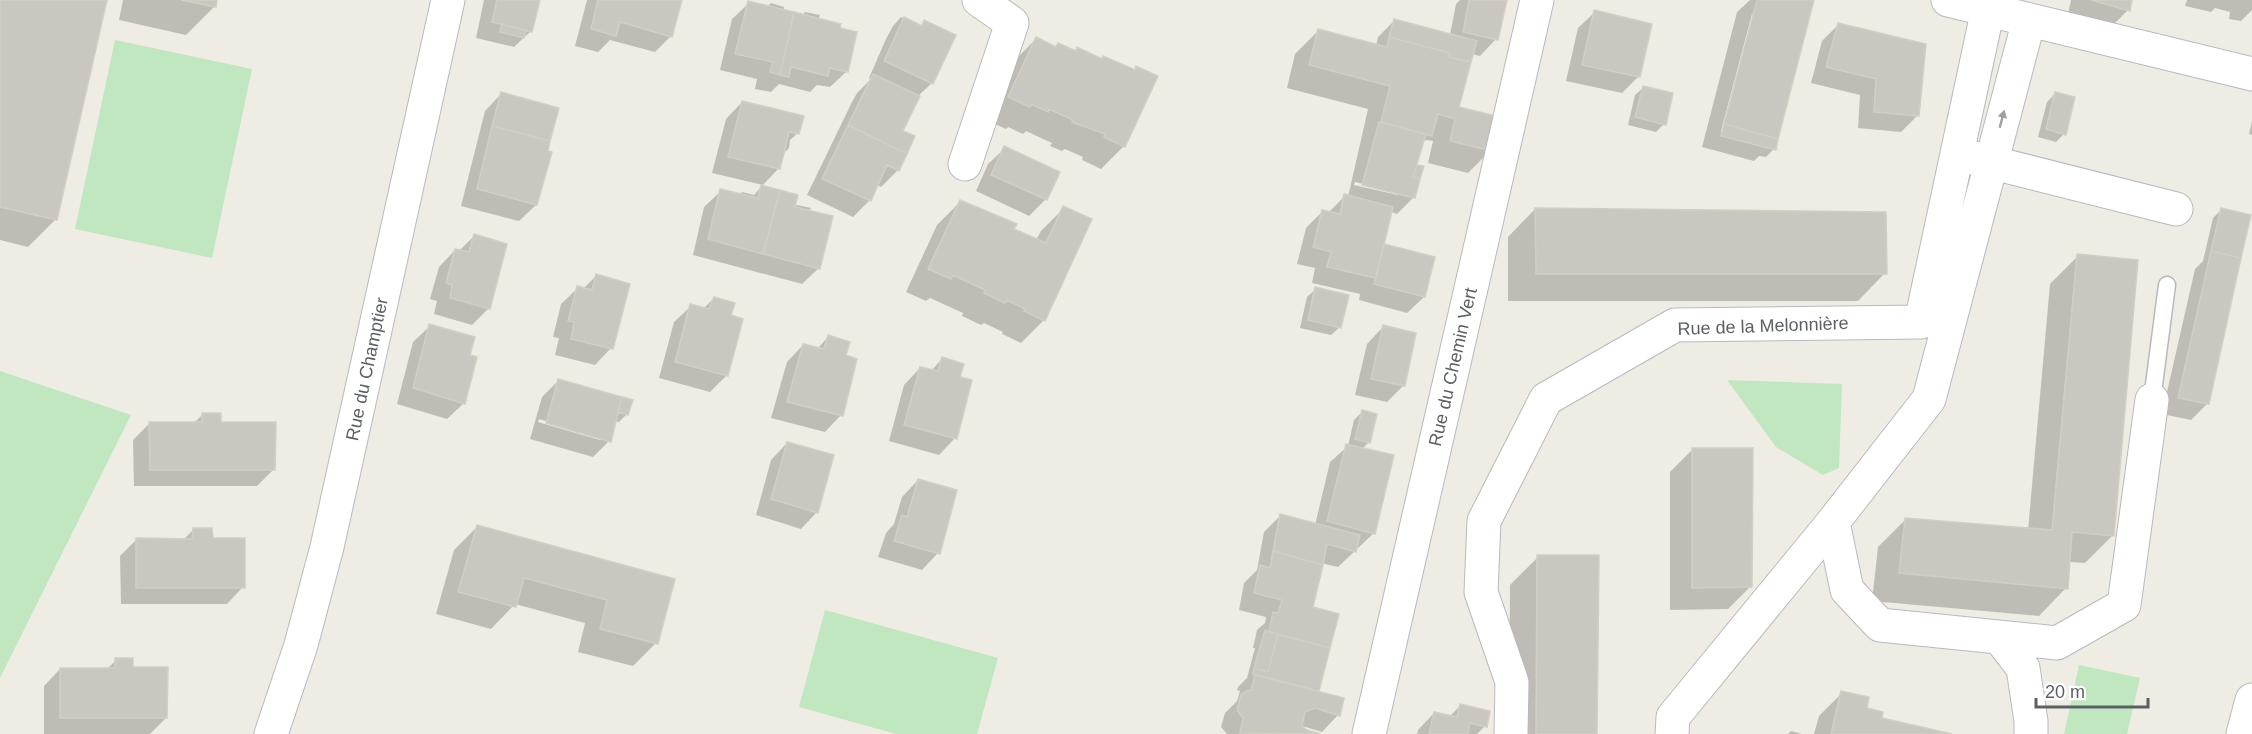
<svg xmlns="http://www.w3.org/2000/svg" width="2252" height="734" viewBox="0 0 2252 734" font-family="Helvetica,sans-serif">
<rect width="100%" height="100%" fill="#efece4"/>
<path fill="#c0e7c0" d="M115,40L252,69L212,258L75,229Z
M0,371L131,415L0,678Z
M1727,380L1842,384L1839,468L1823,475L1776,447Z
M825,610L998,658L977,734H896L799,707Z
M2079,665L2140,678L2127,734H2064Z"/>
<path fill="#0003" fill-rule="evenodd" d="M0,0H106L56,219L28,247L0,240Z
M123,0H216L214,7L186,35L119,20Z
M484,0H538L531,31L514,47L476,38Z
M587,0H680L671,36L655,52L610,40L598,52L575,46Z
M1460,0H1505L1496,39L1480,56L1472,54L1458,108L1491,150L1468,173L1428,163L1433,141L1426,140L1421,144L1414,170L1417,166L1414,197L1397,214L1391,212L1383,245L1424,297L1407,313L1359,300L1360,294L1312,283L1315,268L1297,264L1306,228L1323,211L1328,213L1345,196L1348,197L1368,109L1287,88L1295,54L1318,31L1376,46L1378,37L1395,20L1450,35L1456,4ZM1355,182L1398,192V195L1354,185Z
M1750,0H1808L1774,149L1766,157L1759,156L1754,161L1702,147L1737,12ZM1752,14H1755L1724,132L1721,131Z
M2071,0H2131L2128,10L2112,26L2068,14Z
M2187,0H2252V10L2241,21L2229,19L2230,12L2215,8L2211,12L2185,6Z
M749,3L767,7L771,3L784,7V11L802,16L805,12L820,15L818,20L847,71L830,87L817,85L810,92L779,84L771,92L755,89L757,79L720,70L732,19Z
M1595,12L1650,25L1638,77L1622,93L1566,81L1578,28Z
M901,17L920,26L925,22L932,83L917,97L901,132L898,170L881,187L877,185L870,200L853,217L807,195L852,102L857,93L871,79L869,78L886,39L893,26Z
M1838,25L1918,115L1901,132L1858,128L1860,95L1811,83L1822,41Z
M1036,39L1055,48L1058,45L1074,52L1078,49L1101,60L1104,57L1133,71L1136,68L1124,146L1101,169L1082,160L1083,157L1065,149L1062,151L1050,146L1052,143L1026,131L1023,134L1008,127L1006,129L986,120L1013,62Z
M1644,87L1664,124L1656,132L1628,125L1635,95Z
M501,94L546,152L550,153L536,205L519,221L461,206L485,111Z
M2055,94L2064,134L2056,142L2038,137L2047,102Z
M742,102L798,133L790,140L789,148L783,154L779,168L763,185L712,173L726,119Z
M2252,121V135L2249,134Z
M1005,148L1058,172L1045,200L1029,216L976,191L988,164Z
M761,187L793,208L797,205L811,208L808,212L819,268L802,284L693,255L704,207L721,191L739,195L742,192L754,195Z
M960,202L1036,240L1041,231L1064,208L1044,320L1021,343L1002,334L1003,332L984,323L981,325L962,316L963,313L930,298L926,301L906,292L937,225Z
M1535,209L1885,273L1858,301H1508V237Z
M2221,210L2208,403L2191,420L2162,414L2195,269L2203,261L2213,218Z
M474,236L489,308L472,325L434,314L437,301L430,299L439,267L455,250L459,251Z
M2078,256L2113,535L2085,563L2069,562L2066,588L2039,616L1872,601L1878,547L1906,519L2028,530L2050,284Z
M596,276L611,348L595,365L555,355L559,338L553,337L561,304L578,288L583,289Z
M1316,289L1340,327L1331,335L1300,328L1307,297Z
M714,298L729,317L727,375L710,392L659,378L674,322L691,306L703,309Z
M430,326L464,403L447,419L397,404L413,342Z
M1383,327L1404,385L1387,402L1355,395L1367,344Z
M828,337L845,356L841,415L825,432L771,418L787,362L803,345L817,349Z
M942,359L958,378L955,438L939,455L889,441L904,385L920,368L931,371Z
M558,381L627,414L619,422L614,421L609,441L593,457L530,439L542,397ZM539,419L600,437V440L538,422Z
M1362,412L1369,442L1362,449L1374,533L1338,567L1321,563L1312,608L1337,615L1317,692L1338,715L1322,732L1299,725L1306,732L1315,734H1227L1221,727L1225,713L1237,701L1240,691L1237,690L1238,687L1247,678L1255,648H1253L1257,630L1265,623L1266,617L1239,610L1244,583L1257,570L1264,532L1280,516L1315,525L1330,462L1348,446L1354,420Z
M203,414L220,423L274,469L257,486H134L133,440L150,423H194Z
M787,443L817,512L801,529L756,515L771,460Z
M1693,449L1751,586L1728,609L1670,610V472Z
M918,480L938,553L922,570L878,557L886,533L894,524L902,497Z
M477,527L673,580L656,643L633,666L578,652L585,623L515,604L491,629L436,614L454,550Z
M194,529L211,539L243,587L227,604H121L120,556L137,539L183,540Z
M1538,557L1596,734H1509L1510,585Z
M116,660L132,669L166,718L150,734H44V686L60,669H107Z
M1842,693L1880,719L1945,734H1814L1819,716Z
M1460,706L1485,726L1477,734H1417L1418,730L1434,713L1449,717Z
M1791,731L1802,734H1788Z"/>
<path fill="#cac7c1" stroke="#d4cec2" stroke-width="1.5" d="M0,0H107L57,220L0,207Z
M181,0H217L216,7Z
M497,0H540L532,32L492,22Z
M598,0H682L672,37L620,22L616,36L591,29Z
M1469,0H1507L1498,40L1463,32Z
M1757,0H1814L1778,139L1724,124Z
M2091,0H2132L2130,11Z
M748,1L794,12L780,75L770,72L773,62L735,54Z
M1594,10L1652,24L1640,77L1582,65Z
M794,12L841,24L840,28L857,32L848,72L830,68L828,76L791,67L789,77L780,75Z
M904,17L922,26L924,20L956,35L933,84L884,61Z
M1394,19L1477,41L1471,62L1449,57L1450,53L1389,37Z
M1838,23L1926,44L1919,116L1874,112L1876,79L1826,67Z
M502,24L526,30L524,38L500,32Z
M1318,29L1387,47L1389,37L1450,53L1449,57L1471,62L1459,107L1500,117L1492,151L1450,141L1455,119L1438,114L1432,136L1381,122L1390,86L1309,65Z
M1036,37L1056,47L1058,43L1076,51L1077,47L1102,59L1103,56L1135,70L1136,66L1158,76L1125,147L1104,137L1105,134L1072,122L1073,120L1049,109L1048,112L1031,104L1030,107L1008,97Z
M873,74L920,96L903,131L915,136L907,154L848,125Z
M1643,86L1673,93L1666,125L1635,117Z
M501,92L559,108L550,141L492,126Z
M2055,92L2075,97L2066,135L2046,129Z
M742,101L804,116L799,134L789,132L780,169L728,157Z
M1379,122L1426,134L1413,177L1420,179L1415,198L1362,185Z
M1724,124L1778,139L1776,150L1721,136Z
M848,125L907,154L899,171L887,165L871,201L822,179Z
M492,126L550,141L548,151L552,152L537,205L477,189Z
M1004,146L1060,172L1047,200L991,175Z
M1417,165L1424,166L1420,179L1413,177Z
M761,185L780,190L763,254L708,239L720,189L758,198Z
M780,190L798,195L795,207L833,216L820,269L763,254Z
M1344,194L1393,207L1376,278L1327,267L1331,252L1313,247L1322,210L1340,214Z
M960,200L1017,224L1014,229L1046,243L1063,206L1092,219L1045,321L1024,311L1025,309L1007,300L1005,303L984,293L985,290L953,275L951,279L928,269Z
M1535,208L1886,212L1887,274H1536Z
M2221,208L2251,215L2241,258L2211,251Z
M474,234L507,244L490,309L450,298L452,285L446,283L455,249L469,252Z
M1384,244L1435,257L1425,297L1374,284Z
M2211,251L2241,258L2209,404L2178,398Z
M2077,254L2138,260L2114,536L2072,532L2068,589L1899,573L1905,518L2052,530Z
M596,274L630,284L613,349L571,339L574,322L568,321L577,286L592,290Z
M1315,287L1349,295L1341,328L1308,320Z
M714,297L735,303L731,315L743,319L728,376L675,362L690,304L709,309Z
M429,324L475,337L470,355L477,357L465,404L413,388Z
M1383,325L1416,333L1405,386L1371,379Z
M828,335L850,342L846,355L857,359L843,416L787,402L803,344L824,349Z
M942,357L964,364L960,377L972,380L957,439L904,425L920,367L938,371Z
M558,379L622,397L611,442L546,423Z
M622,397L633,400L628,415L618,412Z
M1362,410L1377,414L1370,443L1355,439Z
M202,413H221V422H276L275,470H150L149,422H202Z
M787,442L834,455L818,513L771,499Z
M1346,444L1394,455L1375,534L1327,521Z
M1692,448H1753L1752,587L1692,588Z
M918,479L957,490L940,554L894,541L902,515L907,517Z
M1280,514L1360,535L1356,552L1327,544L1323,565L1273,551Z
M477,525L675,579L658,644L600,629L607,600L524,578L516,607L458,592Z
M193,528H212L213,538H245V588H136V538L192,539Z
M1273,551L1323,565L1313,607L1339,614L1330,648L1269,632L1273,612L1278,613L1282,600L1254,593L1260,565L1270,568Z
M1537,555H1599L1597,734H1536Z
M1265,630L1278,634L1268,672L1254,668Z
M1278,634L1330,648L1319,691L1253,674L1254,668L1268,672Z
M115,658H133V667H168L167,718H60V668H115Z
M1255,675L1344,698L1340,716L1315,708L1305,712L1302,726L1307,730L1320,734L1240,733L1243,718L1237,710L1241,695L1248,690L1251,691Z
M1841,691L1869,697L1867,708L1883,712L1882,718L1952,734H1831Z
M1460,704L1490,711L1487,727L1470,723L1468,734H1429L1434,712L1457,717Z"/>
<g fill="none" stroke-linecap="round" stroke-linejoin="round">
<defs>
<path id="service" d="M2152,400L2167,285"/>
<path id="minor" d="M1948,0L2252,74
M1970,157L2176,209
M965,164L1012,23L979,0
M1833,522L1847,590L1880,625L2057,643L2124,605L2152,400
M1999,637L2023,668L2031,721V734
M271,734L301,645L327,547L448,0
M1369,734L1537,0
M1511,734L1512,682L1481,592L1484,521L1546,399L1675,325L1921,322L1988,9
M1672,734L1673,717L1833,522L1929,399L2029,20
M2243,734L2252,700"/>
</defs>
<use href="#service" stroke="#b6babe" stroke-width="19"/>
<use href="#minor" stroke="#b6babe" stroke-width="35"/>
<use href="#service" stroke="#fff" stroke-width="16"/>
<use href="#minor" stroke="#fff" stroke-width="33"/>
</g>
<defs><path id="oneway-solid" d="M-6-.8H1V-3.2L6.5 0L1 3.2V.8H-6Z" transform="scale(1.5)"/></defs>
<use fill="#9da0a3" href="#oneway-solid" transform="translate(2002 119) rotate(-75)"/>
<g text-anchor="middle" stroke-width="5" stroke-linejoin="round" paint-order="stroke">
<g font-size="18" fill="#5c6065" stroke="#fff">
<text transform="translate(1763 326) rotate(-2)" y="6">Rue de la Melonnière</text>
<text transform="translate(1453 367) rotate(-77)" y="6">Rue du Chemin Vert</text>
<text transform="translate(367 369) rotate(-78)" y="6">Rue du Champtier</text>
</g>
</g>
<path d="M2036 698v9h112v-9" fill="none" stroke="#5c6065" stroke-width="3"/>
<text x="2045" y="698" font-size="18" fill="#5c6065" stroke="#ffffff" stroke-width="4.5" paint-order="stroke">20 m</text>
</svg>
